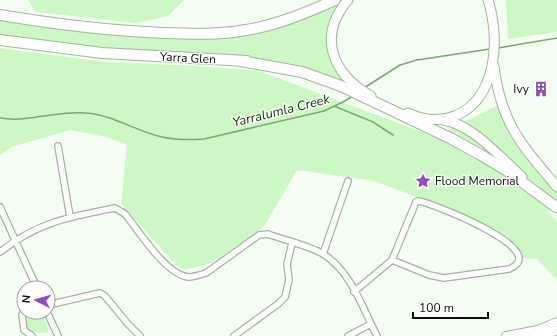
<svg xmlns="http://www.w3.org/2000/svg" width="557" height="336" viewBox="0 0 557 336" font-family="'Nunito Sans',sans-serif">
<rect width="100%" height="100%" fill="#f4fef2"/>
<path fill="#cdf7c5" d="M28,0H184L168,16L136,23L36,12Z
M343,0L335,19L337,69L342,80L300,66L268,60L145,53L0,37V19L199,37L318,11Z
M506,0H557V32L508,39Z
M0,48L105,62L199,66L259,71L435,137L498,105L530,160L557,191V202L548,212L557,221V280L537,259L522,258L516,244L472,218L374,181L297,170L263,228L211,263L184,270L176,265L121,204L127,145L107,137L70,130L12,147L0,155Z
M28,312H42L49,332L38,333L28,331L24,321Z"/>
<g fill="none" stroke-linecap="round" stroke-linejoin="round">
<path stroke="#7aaa71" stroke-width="1.5" d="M498,48L557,38
M364,88L400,65L417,60L490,49
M334,106L373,122L393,135
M0,118C29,123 57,110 86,113C113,115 135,131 162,137C176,140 190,140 204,139L324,111L343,102L353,96"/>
<defs>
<path id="minor" d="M58,146L70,217
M0,207L37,288
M0,252C38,222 69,217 115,208L125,214C139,231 165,274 188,277C194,277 200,275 206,273L259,235L268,234C284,240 310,246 323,254C351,271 363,309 377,336
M323,254L348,181
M354,292L392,260L416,202L418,201C433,203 554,251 509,269L444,278L429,275L392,260
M48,305L100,293L105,296L128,324L140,336
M24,310L22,315L24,330L32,336
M47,312L58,336
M234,336L278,304L285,297L289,280L287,264L292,243
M348,336L371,324"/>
<path id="secondary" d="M506,336L538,330L557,322
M534,336L557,331"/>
<path id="primary" d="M348,0C317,36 332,74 371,96
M494,66C501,124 522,145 557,187
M408,113C423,120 439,122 455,116C498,98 500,38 488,0
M443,120C472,124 500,157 522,177"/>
<path id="motorway" d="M0,15C54,24 108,31 164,33C191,34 219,35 246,30C277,25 306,13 335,0
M0,40L102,53L247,61
M241,61L302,72L341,86L450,138L481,155L506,170L556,207"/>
</defs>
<use href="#minor" stroke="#9fb89b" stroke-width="8"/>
<use href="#secondary" stroke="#9fb89b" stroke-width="10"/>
<use href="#primary" stroke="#9fb89b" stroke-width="11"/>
<use href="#motorway" stroke="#9fb89b" stroke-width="12"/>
<use href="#minor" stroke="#fff" stroke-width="5.5"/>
<use href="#secondary" stroke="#fff" stroke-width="8"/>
<use href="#primary" stroke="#fff" stroke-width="9"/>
<use href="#motorway" stroke="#fff" stroke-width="10"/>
</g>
<defs>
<symbol id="building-bare" viewBox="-9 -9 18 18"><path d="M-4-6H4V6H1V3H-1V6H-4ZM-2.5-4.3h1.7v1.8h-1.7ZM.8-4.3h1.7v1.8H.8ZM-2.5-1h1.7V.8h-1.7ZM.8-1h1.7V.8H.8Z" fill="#8e4ec3" stroke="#fff" stroke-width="2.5" paint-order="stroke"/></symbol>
<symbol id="sight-bare" viewBox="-9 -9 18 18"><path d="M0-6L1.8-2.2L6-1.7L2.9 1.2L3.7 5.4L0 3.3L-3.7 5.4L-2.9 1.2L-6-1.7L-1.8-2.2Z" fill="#8e4ec3" stroke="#fff" stroke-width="2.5" paint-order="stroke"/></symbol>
</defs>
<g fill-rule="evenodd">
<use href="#building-bare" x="530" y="78" width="22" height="22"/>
<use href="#sight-bare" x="412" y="170" width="22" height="22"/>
</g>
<g text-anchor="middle" stroke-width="3" stroke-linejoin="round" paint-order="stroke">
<g font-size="12" fill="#081107" stroke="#fff">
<text transform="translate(188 58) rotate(3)" y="4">Yarra Glen</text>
</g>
<g font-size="12" fill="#081107" stroke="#fff" text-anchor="end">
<text x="529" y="93">Ivy</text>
<text x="435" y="185" text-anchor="start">Flood Memorial</text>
</g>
<g font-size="13" font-style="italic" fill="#083301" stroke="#fff">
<text transform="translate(281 110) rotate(-14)" y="5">Yarralumla Creek</text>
</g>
</g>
<g transform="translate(36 300) rotate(276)"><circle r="19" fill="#ffffff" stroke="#9ca09c"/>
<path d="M0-3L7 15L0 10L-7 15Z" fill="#8e4ec3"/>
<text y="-6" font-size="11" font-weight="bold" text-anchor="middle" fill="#081107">N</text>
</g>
<path d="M413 312v6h75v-6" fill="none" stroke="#081107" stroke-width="2"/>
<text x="419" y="312" font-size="12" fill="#081107" stroke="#ffffff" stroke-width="3" paint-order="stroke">100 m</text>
</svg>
